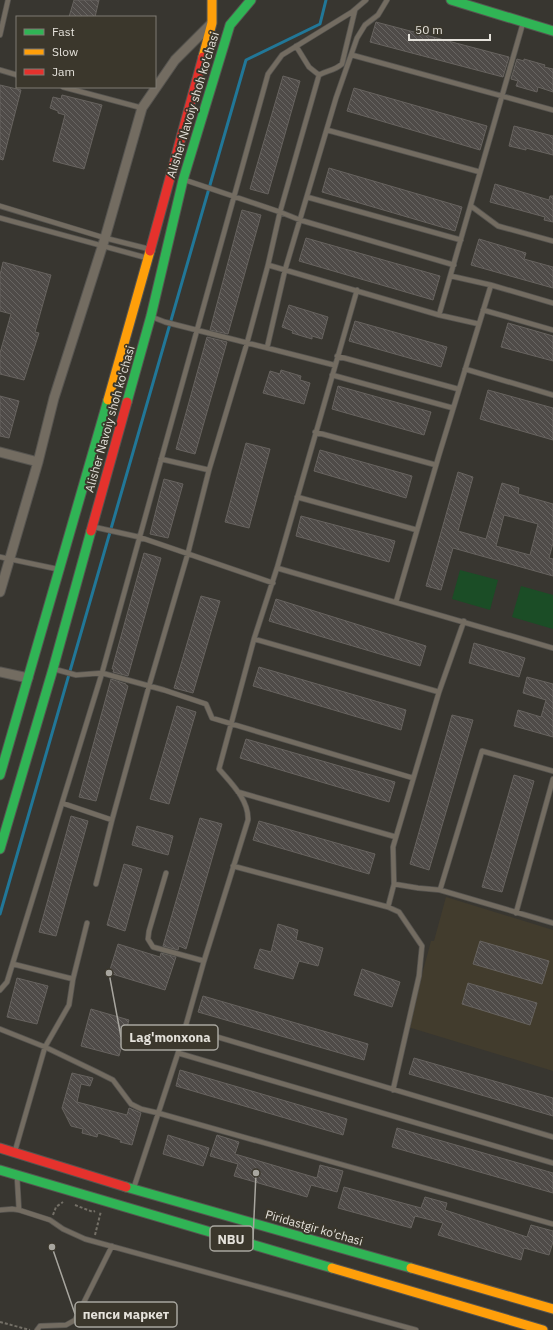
<svg xmlns="http://www.w3.org/2000/svg" width="553" height="1330" viewBox="0 0 553 1330" font-family="'IBM Plex Sans',sans-serif">
<defs>
<pattern id="building-back-hatch" width="6" height="6" patternUnits="userSpaceOnUse"><rect width="6" height="6" fill="#4f4b48"/><path d="M-1 5l2 2M0 0l6 6M5-1l2 2" fill="none" stroke="#686562"/></pattern>
</defs>
<rect width="100%" height="100%" fill="#383630"/>
<path fill="#423c2d" d="M446,897L553,930V1071L408,1027L431,941H434Z"/>
<path fill="#1b4d26" d="M460,570L498,580L490,610L452,599Z
M521,586L553,595V629L512,617Z"/>
<g fill="none" stroke-linecap="round" stroke-linejoin="round">
<path stroke="#217798" stroke-width="3" d="M0,914L246,60L320,24L326,0"/>
</g>
<path fill="url(#building-back-hatch)" stroke="#67635f" fill-rule="evenodd" d="M74,0H99L95,17H69Z
M376,22L509,57L503,77L370,42Z
M517,59L524,61V59L545,65L544,67L553,69V92L538,87L537,92L516,86L518,81L511,79Z
M283,76L300,81L268,194L250,189Z
M0,85L21,90L3,160L0,159Z
M354,88L487,126L480,150L347,111Z
M62,95L102,105L84,169L53,161L65,115L58,113V111L50,108L53,97L61,99Z
M514,126L553,136V155L526,148V150L509,146Z
M329,168L462,207L455,231L322,192Z
M495,184L549,200L550,196H553V222L544,220L545,217L490,202Z
M242,210L261,215L228,334L210,330Z
M306,238L440,276L433,300L299,261Z
M479,239L526,253L524,259L553,267V288L471,265Z
M3,262L51,275L35,332L39,333L24,380L0,374V353L11,314L0,311V275Z
M289,305L328,317L322,339L312,336V339L292,333L293,331L282,327Z
M355,321L447,347L441,367L349,341Z
M508,323L553,336V361L501,347Z
M207,337L227,342L195,454L176,449Z
M281,370L301,376L300,380L310,383L304,404L263,393L270,371L280,374Z
M338,386L431,412L424,435L332,409Z
M488,390L553,408V440L480,419Z
M0,396L19,401L9,438L0,436Z
M246,443L270,449L249,528L225,522Z
M320,450L412,476L406,498L314,471Z
M458,472L473,477L458,531L486,539L502,483L519,488L518,494L553,504V543L549,558L553,559V576L453,548L441,590L426,586ZM504,515L538,524L530,555L496,546Z
M164,479L183,484L168,538L150,534Z
M301,516L395,541L389,562L296,536Z
M144,553L161,558L128,676L113,672L114,669H112Z
M201,596L220,601L193,693L174,688Z
M276,599L426,646L420,666L269,621Z
M474,643L525,658L519,677L469,663Z
M259,667L406,710L401,730L253,686Z
M527,677L553,684V737L514,726L518,710L541,717L546,700L523,693Z
M111,679L126,684V685L128,686L96,801L79,797Z
M177,706L196,712L169,804L150,799Z
M452,715L473,720L429,870L410,864Z
M246,739L395,782L389,802L240,758Z
M514,775L534,781L502,892L482,887Z
M71,816L88,821L56,936L39,932Z
M200,818L222,824L186,949L179,946L178,950L163,946Z
M259,821L375,854L369,874L253,840Z
M137,826L173,836L168,855L132,845Z
M124,864L142,869L125,931L107,925Z
M278,924L298,930L296,940L323,948L318,966L299,961L293,979L254,968L260,949L271,952Z
M480,941L549,961L542,984L473,964Z
M118,944L160,957L161,953L176,957L165,990L109,973Z
M362,969L400,982L392,1007L354,995Z
M17,978L48,986L37,1024L7,1017Z
M468,983L537,1003L530,1025L462,1004Z
M203,996L368,1044L364,1060L198,1012Z
M91,1009L129,1020L119,1056L81,1046Z
M414,1058L553,1098V1116L409,1074Z
M180,1070L347,1119L343,1135L176,1086Z
M72,1073L93,1078L90,1086L81,1084L77,1102L127,1115L129,1108L141,1113L132,1145L120,1142L121,1140L98,1133L97,1137L82,1133L83,1129L71,1126L62,1108Z
M397,1128L553,1173V1193L392,1147Z
M168,1135L209,1148L203,1166L163,1154Z
M217,1135L239,1142L235,1154L317,1178L320,1165L343,1171L337,1192L311,1185L307,1197L234,1176L238,1164L210,1156Z
M344,1187L421,1208L425,1197L447,1203L445,1210L527,1237L531,1225L553,1231V1242L549,1255L524,1248L521,1260L438,1235L443,1223L415,1216L411,1228L338,1208Z"/>
<g fill="none" stroke-linecap="round" stroke-linejoin="round">
<defs>
<path id="lane" d="M355,10L342,64C334,71 328,70 319,75L280,212L300,220L454,265
M0,35L8,0
M296,46L309,67L319,75
M352,55L553,110
M0,70L17,75
M63,87L142,108
M327,130L480,172
M185,180L280,212L268,265L439,315L479,324
M307,197L461,240
M0,206L105,238L149,249
M471,206L498,226L553,241
M0,218L147,258
M491,285L553,303
M483,310L553,330
M439,315L523,23
M152,317L165,322L334,365
M267,348L285,270L336,98L357,38L365,25L378,15L387,0
M337,356L458,389
M465,369L553,395
M332,375L453,408
M315,432L436,465
M161,459L209,470
M297,497L417,530
M94,527L139,537L273,583
M0,557L57,569
M277,568L553,648
M396,602L439,455L491,285L451,276
M254,639L439,692
M54,669L76,675L102,673L164,690L206,704L212,718L413,778
M238,792L396,837
M62,803L112,820L149,686L188,553L209,470L247,343L268,265
M233,866L388,907L399,912L422,946L419,976L393,1090
M166,873L149,931L148,939L153,947L204,961
M96,884L112,820
M394,884L418,888L440,890L553,923
M440,890L482,751L553,771
M388,907L394,884L393,847L439,692L464,621
M516,913L553,779
M13,964L73,979
M0,990L7,982L102,673L268,74L282,55L352,12L366,0
M184,1027L553,1137
M0,1029L45,1047L97,1072L113,1080L131,1104L141,1109L158,1113L553,1224
M178,1053L553,1163
M15,1151L45,1047L69,1005L73,979L87,923
M17,1176L19,1210L50,1220L63,1229L85,1239L416,1330
M134,1187L178,1053L204,961L248,820C249,800 231,783 219,769L254,639L277,568L357,290
M0,1210L12,1209L19,1210
M37,1330L40,1326L66,1325L75,1320L112,1246"/>
<path id="street" d="M0,452L38,462
M0,592L38,462L54,398L105,238L142,108L175,60L211,24
M0,672L28,678"/>
<path id="fast" d="M451,0L553,31
M127,402L151,316L183,180L230,25L251,0
M0,775L108,400
M0,849L53,669L91,531
M0,1170L332,1268
M126,1187L411,1268"/>
<path id="slow" d="M203,57L212,23V0
M108,400L150,251
M332,1268L543,1330
M411,1268L553,1309"/>
<path id="jam" d="M150,251L203,57
M91,531L127,402
M0,1148L126,1187"/>
</defs>
<use href="#lane" stroke="#565450" stroke-width="6"/>
<use href="#street" stroke="#565450" stroke-width="11"/>
<use href="#fast" stroke="#565450" stroke-width="11"/>
<use href="#slow" stroke="#565450" stroke-width="11"/>
<use href="#jam" stroke="#565450" stroke-width="11"/>
<path stroke="#747067" stroke-width="2" stroke-dasharray="3 2" stroke-linecap="butt" d="M75,1205L93,1212L95,1211
M53,1215L56,1207L63,1202
M95,1235L101,1211
M0,1322L30,1330"/>
<use href="#lane" stroke="#736c61" stroke-width="4.5"/>
<use href="#street" stroke="#736c61" stroke-width="9"/>
<use href="#fast" stroke="#30b455" stroke-width="9"/>
<use href="#slow" stroke="#ff9f0a" stroke-width="9"/>
<use href="#jam" stroke="#e5322d" stroke-width="9"/>
</g>
<g text-anchor="middle" stroke-width="4" stroke-linejoin="round" paint-order="stroke">
<g font-size="12" fill="#e5e2db" stroke="#3b372c">
<text transform="translate(193 105) rotate(-73)" y="4">Alisher Navoiy shoh ko'chasi</text>
<text transform="translate(110 419) rotate(-74)" y="4">Alisher Navoiy shoh ko'chasi</text>
<text transform="translate(314 1228) rotate(16)" y="4">Piridastgir ko'chasi</text>
</g>
</g>
<path fill="none" stroke="#a8a69f" stroke-width="1.5" d="M109 973L121 1037M256 1173L253 1239M52 1247L75 1314"/>
<g fill="#a8a69f" stroke="#3b372c" stroke-width="1.5">
<circle cx="109" cy="973" r="4"/>
<circle cx="256" cy="1173" r="4"/>
<circle cx="52" cy="1247" r="4"/>
</g>
<g fill="#3b372c" stroke="#a8a69f" stroke-width="1.5">
<rect x="121" y="1025" width="97" height="25" rx="4"/>
<rect x="210" y="1226" width="43" height="25" rx="4"/>
<rect x="75" y="1302" width="102" height="25" rx="4"/>
</g>
<g font-size="13" text-anchor="middle" font-weight="bold" fill="#e5e2db">
<text x="170" y="1042">Lag'monxona</text>
<text x="231" y="1244">NBU</text>
<text x="126" y="1319">пепси маркет</text>
</g>
<rect x="16" y="16" width="140" height="72" fill="#3b372c" stroke="#7f7b72"/>
<rect x="24" y="29" width="20" height="6" fill="#30b455" stroke="#7f7b72"/>
<text x="52" y="36" font-size="12" fill="#e5e2db">Fast</text>
<rect x="24" y="49" width="20" height="6" fill="#ff9f0a" stroke="#7f7b72"/>
<text x="52" y="56" font-size="12" fill="#e5e2db">Slow</text>
<rect x="24" y="69" width="20" height="6" fill="#e5322d" stroke="#7f7b72"/>
<text x="52" y="76" font-size="12" fill="#e5e2db">Jam</text>
<path d="M409 34v6h81v-6" fill="none" stroke="#e5e2db" stroke-width="2"/>
<text x="415" y="34" font-size="12" fill="#e5e2db" stroke="#3b372c" stroke-width="3" paint-order="stroke">50 m</text>
</svg>
